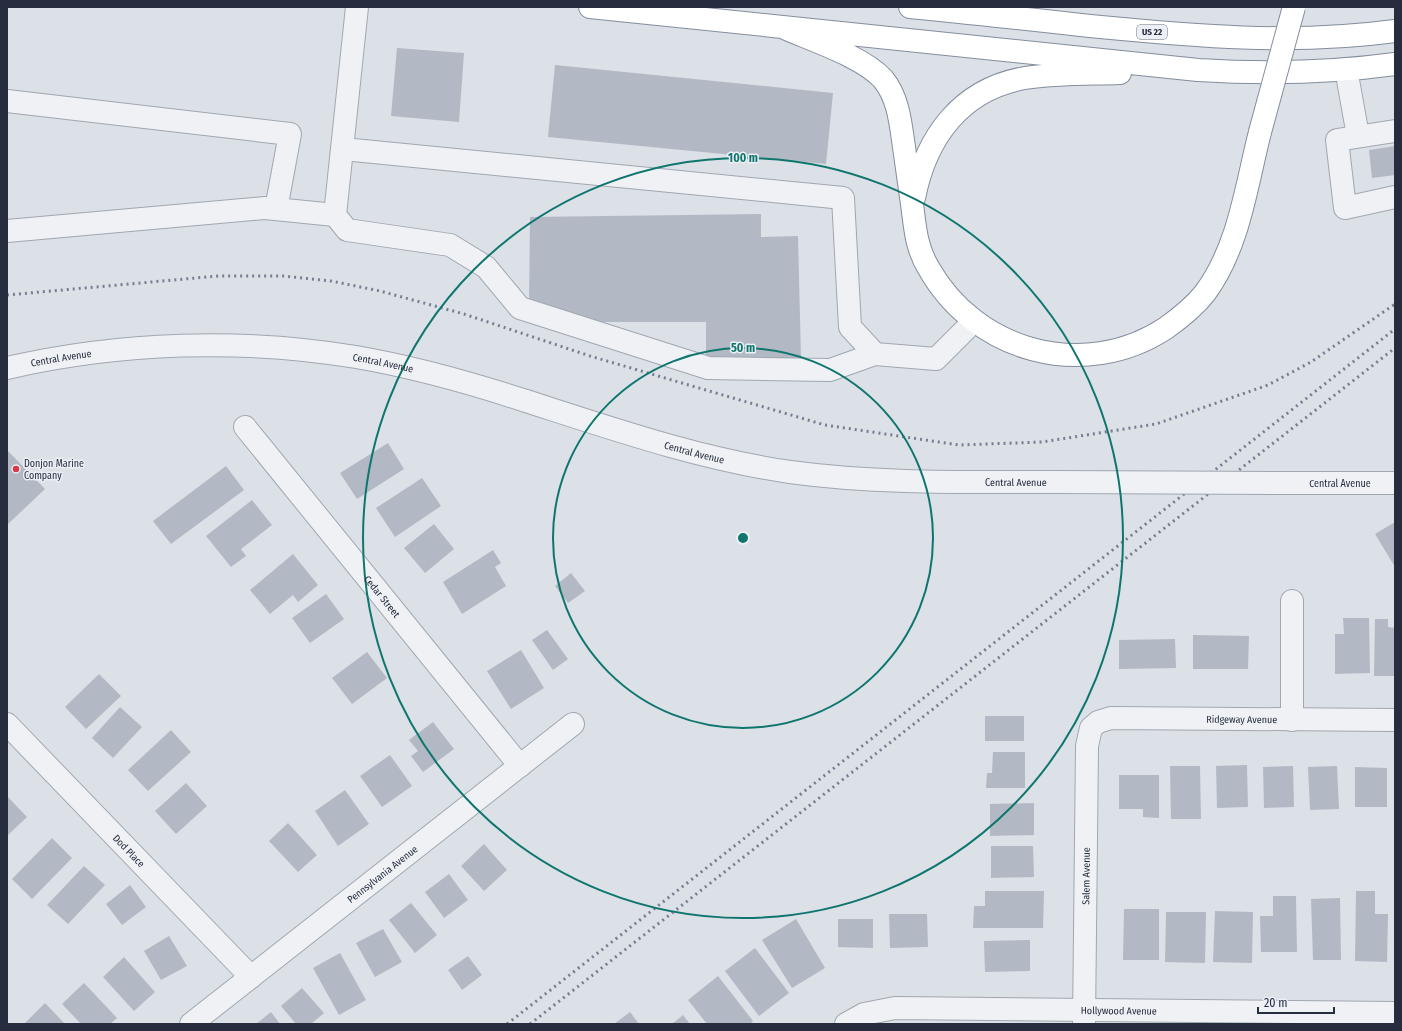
<svg xmlns="http://www.w3.org/2000/svg" width="1402" height="1031" viewBox="0 0 1402 1031" font-family="'Fira Sans Condensed',sans-serif">
<rect width="100%" height="100%" fill="#dce0e7"/>
<path fill="#b3b9c4" d="M397,48L464,53L459,122L391,116Z
M555,65L833,93L826,164L548,137Z
M1395,146V175L1372,178L1369,150Z
M761,214V237L798,236L801,358L706,359V322H580L529,307L530,217Z
M388,443L404,469L357,499L340,473Z
M7,450L45,489L7,525Z
M226,466L244,490L171,544L153,521Z
M422,478L441,506L395,537L376,508Z
M252,500L272,525L241,549L246,556L231,567L206,536Z
M1395,522V567L1375,534Z
M434,524L454,549L425,573L404,548Z
M493,550L501,563L495,567L506,586L462,614L443,582Z
M293,554L318,585L298,602L293,595L270,614L250,590Z
M571,573L585,591L568,603L555,586Z
M326,594L344,619L310,643L292,618Z
M1343,618H1369L1370,673L1335,674V634H1344Z
M1375,619H1388V627L1395,628V676H1374Z
M547,630L568,659L553,670L532,640Z
M1193,635L1249,636L1248,669H1193Z
M1175,639L1176,668L1119,669V640Z
M521,650L544,688L511,709L487,671Z
M367,652L387,678L352,704L332,678Z
M99,674L121,696L86,729L65,707Z
M120,707L142,727L113,758L92,738Z
M985,716H1024V741H985Z
M433,722L454,749L423,772L411,756L418,751L409,740Z
M171,730L191,752L148,791L128,770Z
M993,752H1025V788H986L987,773H992Z
M390,755L412,786L382,807L360,776Z
M1247,765L1248,807L1217,808L1216,766Z
M1170,766H1200L1201,819H1171Z
M1293,766L1294,807L1264,808L1263,767Z
M1337,766L1339,809L1310,810L1308,767Z
M1355,767L1387,768V807H1355Z
M1119,775H1159V818L1143,817V809H1119Z
M186,783L207,806L176,834L155,811Z
M345,790L369,824L338,846L315,811Z
M7,796L27,817L7,836Z
M1034,803V835L990,836V804Z
M288,823L317,855L298,872L269,841Z
M52,838L72,858L32,899L12,879Z
M484,844L507,870L484,891L461,866Z
M991,846H1033L1034,877L991,878Z
M84,866L105,885L68,924L47,905Z
M449,874L468,900L444,918L425,892Z
M130,885L146,907L122,925L106,904Z
M985,891H1044L1043,928H973L974,906H985Z
M1356,891H1375V914H1388L1387,962L1355,961Z
M1273,896H1296L1297,952H1261L1260,916H1273Z
M1340,898L1341,960H1313L1311,899Z
M411,903L437,935L415,953L389,920Z
M1124,909H1159V960H1123Z
M1215,911L1253,912L1252,963L1213,962Z
M1166,912H1206L1205,963L1165,962Z
M889,914H927L928,947L890,948Z
M796,919L825,968L792,988L762,940Z
M838,919H873V948L838,947Z
M383,929L402,962L375,977L356,943Z
M169,936L187,966L161,980L144,951Z
M1030,940V971L985,972L984,941Z
M755,948L789,993L759,1016L725,971Z
M340,953L366,1000L339,1015L313,968Z
M468,956L482,975L462,990L448,970Z
M124,957L155,992L134,1011L103,977Z
M718,976L753,1021L750,1024H707L688,1000Z
M84,983L117,1018L110,1024H81L62,1004Z
M302,988L324,1013L311,1024H296L281,1006Z
M45,1003L65,1024H24Z
M271,1012L280,1024H256Z
M630,1012L639,1024H614Z
M683,1015L690,1024H672Z"/>
<g fill="none" stroke-linecap="round" stroke-linejoin="round">
<defs>
<g id="minor">
<path d="M357,7L335,215L347,230L450,245L486,267L520,308L708,368L830,370L875,354"/>
<path d="M1346,69L1358,136"/>
<path d="M7,101L290,134L276,209"/>
<path d="M1395,131L1337,140L1345,208L1395,197"/>
<path d="M343,149L843,198L850,327L875,354L936,359L974,321"/>
<path d="M7,231L265,208L335,215"/>
<path id="s1" d="M7,368C120,342 242,338 356,357C414,367 471,383 526,401"/>
<path id="s2" d="M245,427L520,766"/>
<path d="M1292,601V720"/>
<path id="s3" d="M7,724L251,977"/>
<path id="s4" d="M191,1024L573,724"/>
<path id="s5" d="M846,1024L864,1014L895,1008L1395,1013"/>
<path id="s6" d="M1084,1024L1087,746L1091,728L1098,722L1111,718L1395,720"/>
</g>
<path id="highway" d="M590,7L1198,70C1264,74 1329,73 1395,64
M910,7C970,13 1030,19 1090,26C1194,36 1291,45 1395,31
M782,27C811,40 862,56 883,79C897,96 900,118 903,140C906,161 909,183 912,204C915,227 916,247 928,267C975,352 1084,382 1166,328C1180,318 1194,307 1205,293C1239,247 1246,187 1260,132
M914,198C926,137 961,89 1025,78C1056,73 1088,74 1120,73"/>
</defs>
<use href="#minor" stroke="#a1a7b1" stroke-width="24"/>
<use href="#highway" stroke="#838d9e" stroke-width="24"/>
<use href="#minor" stroke="#eff1f5" stroke-width="22"/>
<use href="#highway" stroke="#fff" stroke-width="22"/>
<path stroke="#757f91" stroke-width="3" stroke-dasharray="2 4" stroke-linecap="butt" d="M7,295L218,276H283L331,281L380,291L464,314L590,356L825,425L959,445L1042,442L1156,424L1268,385L1311,362L1395,304
M507,1024L1395,329
M530,1024L1395,348"/>
<defs>
<g id="minor-bridge">
<path id="s7" d="M526,401C613,429 700,459 790,472C878,484 966,482 1055,482C1168,483 1282,483 1395,483"/>
</g>
<path id="highway-bridge" d="M1260,132L1294,7"/>
</defs>
<use href="#minor-bridge" stroke="#a1a7b1" stroke-width="24" stroke-linecap="butt"/>
<use href="#highway-bridge" stroke="#838d9e" stroke-width="24" stroke-linecap="butt"/>
<use href="#minor-bridge" stroke="#eff1f5" stroke-width="22"/>
<use href="#highway-bridge" stroke="#fff" stroke-width="22"/>
</g>
<g fill="none" stroke="#0f766e" stroke-width="2">
<circle cx="743" cy="538" r="190"/>
<circle cx="743" cy="538" r="380"/>
</g>
<circle fill="#d33a4a" stroke="#eceff5" stroke-width="1.5" cx="16" cy="469" r="4"/>
<g text-anchor="middle" stroke-width="3" stroke-linejoin="round" paint-order="stroke">
<rect fill="#eceff5" stroke="#616775" stroke-width="1" x="1137" y="25" width="30" height="14" rx="3"/>
<g font-size="9" font-weight="bold" fill="#252d3e">
<text x="1152" y="35">US 22</text>
</g>
<g font-size="10" fill="#252d3e" stroke="#eceff5">
<text dy="4" stroke="none"><textPath href="#s1" startOffset="55">Central Avenue</textPath></text>
<text dy="4" stroke="none"><textPath href="#s1" startOffset="379">Central Avenue</textPath></text>
<text dy="4" stroke="none"><textPath href="#s7" startOffset="176">Central Avenue</textPath></text>
<text dy="4" stroke="none"><textPath href="#s7" startOffset="500">Central Avenue</textPath></text>
<text dy="4" stroke="none"><textPath href="#s7" startOffset="824">Central Avenue</textPath></text>
<text dy="4" stroke="none"><textPath href="#s2" startOffset="218">Cedar Street</textPath></text>
<text dy="4" stroke="none"><textPath href="#s6" startOffset="450">Ridgeway Avenue</textPath></text>
<text dy="4" stroke="none"><textPath href="#s3" startOffset="176">Dod Place</textPath></text>
<text dy="4" stroke="none"><textPath href="#s4" startOffset="243">Pennsylvania Avenue</textPath></text>
<text dy="4" stroke="none"><textPath href="#s6" startOffset="148">Salem Avenue</textPath></text>
<text dy="4" stroke="none"><textPath href="#s5" startOffset="276">Hollywood Avenue</textPath></text>
</g>
<g font-size="10" fill="#252d3e" stroke="#eceff5" text-anchor="start">
<text x="24" y="467">Donjon Marine<tspan x="24" dy="12">Company</tspan></text>
</g>
</g>
<circle cx="743" cy="538" r="6" fill="#0f766e" stroke="#eceff5" stroke-width="2"/>
<g font-size="12" text-anchor="middle" font-weight="bold" fill="#0f766e" stroke="#eceff5" stroke-width="3" stroke-linejoin="round" paint-order="stroke">
<text x="743" y="162">100 m</text>
<text x="743" y="352">50 m</text>
</g>
<rect width="1402" height="1031" fill="none" stroke="#252d3e" stroke-width="16"/>
<path d="M1258 1007v6h76v-6" fill="none" stroke="#252d3e" stroke-width="2"/>
<text x="1264" y="1007" font-size="12" fill="#252d3e" stroke="#eceff5" stroke-width="3" paint-order="stroke">20 m</text>
</svg>
